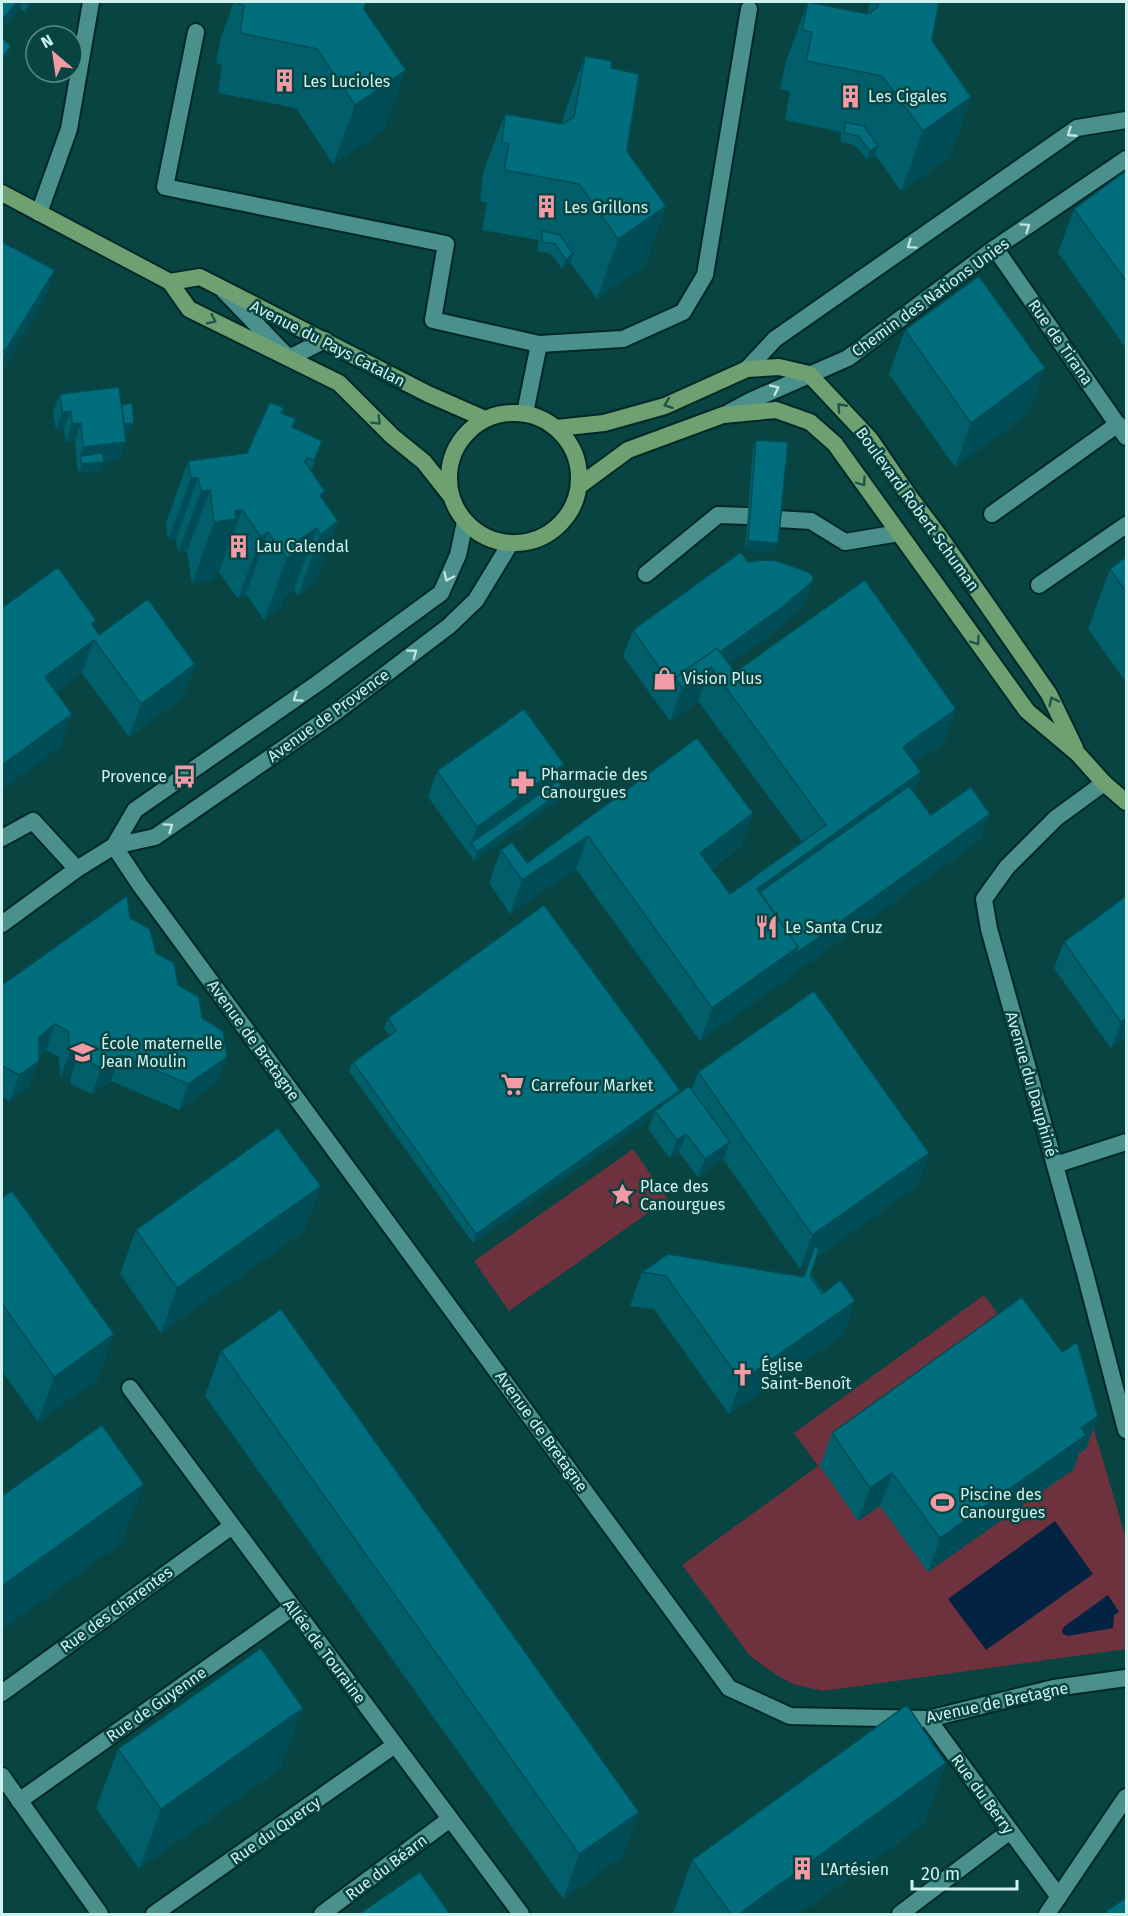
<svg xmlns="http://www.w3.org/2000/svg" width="1128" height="1916" viewBox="0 0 1128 1916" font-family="'Fira Sans',sans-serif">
<rect width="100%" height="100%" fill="#084441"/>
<path fill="#6d323d" d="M633,1149L668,1199L509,1311L474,1261Z
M984,1295L1009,1330L1048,1364L1071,1351L1126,1539V1649L823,1691L793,1684L775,1674L750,1656L682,1565L818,1466L794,1433Z"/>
<path fill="#022341" d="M1055,1521L1093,1574L986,1650L948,1599Z
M1108,1595L1119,1612L1114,1615L1113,1628L1068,1636L1063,1634L1062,1630L1065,1626Z"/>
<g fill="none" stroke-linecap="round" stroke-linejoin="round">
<defs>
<path id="service" d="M196,32L165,187L446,244L433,320L539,344L623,339L683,312L705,275L749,9
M995,248L1126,437
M525,413L539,344
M992,514L1118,424
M778,519L811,521L845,542L899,533
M646,574L718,515L748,516
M1039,585L1126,525
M2,838L33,821L77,869
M1055,1165L1126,1142
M130,1388L521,1914
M2,1693L232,1526
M19,1801L292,1608
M154,1914L395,1745
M322,1914L450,1819
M900,1914L1010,1831"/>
<path id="minor" d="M39,213L69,129L91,2
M747,369L775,339L1077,128L1126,120
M724,415L750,401L848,358L995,248L1126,159
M1104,783L1056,818L1007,867L984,899L989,929L1085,1273L1126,1430
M114,846L140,885L729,1688L790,1716L928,1719L1054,1688L1126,1678
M114,846L135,810L318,683L441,593L458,555L465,522
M2,924L77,869L114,846L155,837L336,712L449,626L476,600L510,544
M928,1719L1059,1897
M2,1776L100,1914
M1047,1914L1126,1797"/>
<path id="tertiary" d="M224,291L289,358L325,340"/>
<path id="primary" d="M2,193L170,282L189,309L339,383L392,436L424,462L450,495
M170,282L200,277L428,394L485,419
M449 478a65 65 0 1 1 130 0a65 65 0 1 1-130 0Z
M557,428L604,423L665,406L747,369L779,367L809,374L870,439L909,496L940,537L1049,694L1075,748
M579,486L628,450L723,415L776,410L810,422L835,444L1027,711L1078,754L1104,783L1126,802"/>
</defs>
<use href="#service" stroke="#012826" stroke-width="20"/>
<use href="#minor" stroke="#012826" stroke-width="20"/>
<use href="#tertiary" stroke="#012826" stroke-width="20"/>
<use href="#primary" stroke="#012826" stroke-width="20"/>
<use href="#service" stroke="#4a908c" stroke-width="16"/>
<use href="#minor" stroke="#4a908c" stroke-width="16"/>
<use href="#tertiary" stroke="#4a908c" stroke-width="16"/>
<use href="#primary" stroke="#6ea072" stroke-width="16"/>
</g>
<path fill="#005f6b" d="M2,2H33L25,12L20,8Z
M234,2H366L364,9L384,130L333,164L296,108L218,93L222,65L216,63L221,37Z
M808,2L867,14L870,2H939L932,40L971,97L950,157L901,191L875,155L867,160L855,145L841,142V132L785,120L790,92L780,89L786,61Z
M585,56L611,68L627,151L666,206L645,265L597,299L570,262L562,269L551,254L538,251V240L482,230L487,203L480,201L483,173L505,114L562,124L564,115Z
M1126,171V348L1058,253L1074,209Z
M2,242L55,270L43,303L2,370Z
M905,330L1029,413L955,467L889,374Z
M60,394L122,405L131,432L125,433L119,460L104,462L101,471L78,473L77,465L75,441L66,442L64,429L56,430L53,412Z
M284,408L282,413L296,419L293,427L322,441L311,471L322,499L338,521L316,582L298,596L294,590L285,596L281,608L264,620L246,594L238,599L219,572H216L213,581L192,584L187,552H178L176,540H168L166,523L188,461L247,453Z
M756,440L778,543L775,552L745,550L753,449Z
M1126,557V682L1088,629L1110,569Z
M748,562L813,581L803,607L772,634L729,664L735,672L956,709L944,742L914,764L921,772L914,792L931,815L990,814L980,840L700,1041L576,869L510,914L489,883L501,850L527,863L697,738L753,813L741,846L712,869L730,894L802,842L698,701L670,721L623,656L633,630Z
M2,608L94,627L99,635L195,664L183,697L129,737L82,673L56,693L60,747Z
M437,771L558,781L561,799L474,861L428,797Z
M1126,896V1037L1111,1048L1054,968L1064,942Z
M130,918L156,953L202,1018L217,1083L179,1110L111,1081L92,1094L71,1084V1077L60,1078L59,1057L46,1050L39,1056L29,1087L10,1101L2,1097V985Z
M388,1018L679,1093L692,1089L698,1072L929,1153L917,1186L817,1257L811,1274L824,1293L855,1301L843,1335L729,1414L654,1309L630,1306L642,1272L803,1277L808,1263L800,1269L723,1159L698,1177L679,1152L670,1158L648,1129L653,1116L473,1243L349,1071L353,1062L390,1036L384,1028Z
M321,1186L304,1231L161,1333L120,1274L136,1230Z
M2,1198L98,1379L38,1422L2,1371Z
M221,1351L623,1856L563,1899L205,1396Z
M1098,1416L1086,1449L1079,1453L1074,1469L928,1572L880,1506L858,1521L820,1466L832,1433Z
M118,1749L281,1768L139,1869L96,1808Z
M925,1823L799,1914H673L692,1860Z"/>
<path fill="#004d57" d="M17,2H22L20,8L2,30V20Z
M29,2H33L25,12Z
M11,46L8,55L2,63V58Z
M406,70L384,130L333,164L355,105Z
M971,97L950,157L901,191L923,131Z
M878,146L875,155L867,160L870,151Z
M666,206L645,265L597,299L618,239Z
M573,254L570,263L562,269L566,260Z
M55,270L43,303L2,370V360L5,351Z
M1045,368L1029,413L955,467L971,423Z
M71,411L64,429L56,430L62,412Z
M81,423L75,441L66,442L72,424Z
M134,423L131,432L116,434L120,425Z
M126,442L119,460L104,462L101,471L78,473L82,464L80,456L83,447Z
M191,478H198L176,540H168Z
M210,490L187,552H178L201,491Z
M325,491L310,533L317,528L294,590L285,596L281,608L264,620L287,558L300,539L320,495Z
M242,510L219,572H216L213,581L192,584L214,522L235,511Z
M338,521L316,582L298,596L320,535Z
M268,532L246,594L238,599L261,537Z
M748,541L778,543L775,552L745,550Z
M813,581L803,607L772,634L715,674L711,667L698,701L670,721L682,688L678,682Z
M96,620L87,645L94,640L82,673L33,710L45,677L92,624Z
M195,664L183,697L129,737L141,704Z
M956,709L944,742L891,781L903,747Z
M72,714L60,747L2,790V765Z
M564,764L554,790L471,843L477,827Z
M921,772L908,806L764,909L757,889Z
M564,790L561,799L474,861L477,852Z
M753,813L741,846L688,886L700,853Z
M990,814L980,840L786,980L795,954Z
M588,836L576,869L510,914L522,880Z
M798,947L786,980L700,1041L712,1008Z
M1126,1018V1037L1111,1048L1121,1022Z
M55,1024L46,1050L29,1063L39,1037Z
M80,1050L71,1077L60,1078L70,1052Z
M121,1055L111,1081L92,1094L101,1068Z
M227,1057L217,1083L179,1110L188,1084Z
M39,1061L29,1087L10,1101L19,1075Z
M680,1090L677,1099L655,1111L653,1116L473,1243L476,1234Z
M686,1134L679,1152L670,1158L677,1140Z
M730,1142L723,1160L698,1177L705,1159Z
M929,1153L917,1186L800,1269L812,1235Z
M321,1186L304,1231L161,1333L177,1288Z
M855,1301L843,1335L729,1414L741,1381Z
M114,1334L98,1379L38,1422L54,1377Z
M1098,1416L1086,1449L1079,1453L1074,1469L928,1572L940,1538L1081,1428Z
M892,1473L880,1506L858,1521L870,1488Z
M144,1484L122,1543L2,1630V1586Z
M303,1708L281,1768L139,1869L161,1809Z
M946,1763L925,1823L799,1914H739Z
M639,1812L623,1856L563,1899L579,1854Z"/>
<path fill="#006e7c" stroke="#004d57" stroke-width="1.5" d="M2,2H17L2,20Z
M238,2H366L364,9L406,70L355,105L317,49L240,33L244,6L237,3Z
M808,2L868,14L878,7L879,2H939L932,40L971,97L923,131L882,76L806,61L812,32L802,30Z
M2,38L11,46L2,58Z
M585,56L612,61L611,68L639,74L627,151L666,206L618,239L579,184L504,170L509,144L502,142L505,114L562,124L574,117Z
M845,122L864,126L878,146L870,151L858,136L844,133Z
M1126,171V281L1074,209Z
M542,231L560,235L573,254L566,260L555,244L542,242Z
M2,242L55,270L5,351L2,349Z
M979,276L1045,368L971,423L905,330Z
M119,387L126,442L83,447L81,423L72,424L71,411L62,412L60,394Z
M270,402L284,408L281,413L296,419L292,427L322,441L314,460L307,458L305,462L325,491L320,495L338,521L320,535L317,528L300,539L304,546L287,558L268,532L261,537L242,510L235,511L236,519L214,522L210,490L201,491L198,478H191L188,461L247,453Z
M132,403L134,423L124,424L122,405Z
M756,440L788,442L778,543L748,541Z
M103,453L104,462L82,464L80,456Z
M741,552L748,562L763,560L777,561L808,572L813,576V581L781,608L720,652L717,648L675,678L672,686L633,630Z
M1126,557V592L1110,569Z
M58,567L96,620L92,624L99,635L148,599L195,664L141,704L94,640L45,677L72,714L2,765V608Z
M865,580L956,709L903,747L921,772L757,889L798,947L712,1008L588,836L522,880L501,850L512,842L527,863L697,738L753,813L700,853L730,894L826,825L711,667L682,688L675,678L717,648L735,672Z
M524,709L564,764L477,827L437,771Z
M558,781L564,790L477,852L471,843Z
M909,786L931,815L971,787L990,814L795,954L798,947L760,892Z
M127,896L130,918L150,929L156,953L174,963L178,985L199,997L202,1018L223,1031L227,1057L188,1084L121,1055L101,1068L81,1058L80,1050L70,1052L68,1031L55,1024L39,1037V1061L19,1075L2,1066V985Z
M1126,896V1018L1121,1022L1064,942Z
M544,905L680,1090L476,1234L353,1062L396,1031L388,1018Z
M814,991L929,1153L812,1235L698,1072Z
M689,1086L730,1142L705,1159L686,1134L677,1140L655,1111Z
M278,1128L321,1186L177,1288L136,1230Z
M12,1191L114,1334L54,1377L2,1304V1198Z
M815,1245L819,1250L810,1276L822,1294L841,1280L855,1301L741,1381L666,1276L642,1272L668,1254L804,1277Z
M811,1274L824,1293L822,1294L810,1276Z
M1022,1297L1062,1352L1077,1342L1098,1416L1081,1428L1086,1435L940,1538L892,1473L870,1488L832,1433Z
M281,1309L639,1812L579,1854L221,1351Z
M102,1425L144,1484L2,1586V1496Z
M261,1648L303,1708L161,1809L118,1749Z
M907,1705L946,1763L739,1914H731L692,1860Z
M420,1872L450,1914H359Z
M1126,1898V1914H1108L1106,1911Z"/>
<defs><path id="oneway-chevron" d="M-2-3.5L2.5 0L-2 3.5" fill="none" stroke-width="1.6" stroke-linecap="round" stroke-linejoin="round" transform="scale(1.5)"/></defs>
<g stroke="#bce3e0">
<use href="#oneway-chevron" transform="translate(1071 133) rotate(147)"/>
<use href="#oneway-chevron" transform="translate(1026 227) rotate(-34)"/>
<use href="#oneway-chevron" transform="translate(911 245) rotate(145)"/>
<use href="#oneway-chevron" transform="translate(775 389) rotate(-25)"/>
<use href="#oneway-chevron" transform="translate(448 577) rotate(115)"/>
<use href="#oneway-chevron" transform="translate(413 653) rotate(-37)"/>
<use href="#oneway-chevron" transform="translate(297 698) rotate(145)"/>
<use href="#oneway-chevron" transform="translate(169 827) rotate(-35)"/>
</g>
<g stroke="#1c564b">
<use href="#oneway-chevron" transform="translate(212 320) rotate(26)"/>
<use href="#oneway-chevron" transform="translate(668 404) rotate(159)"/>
<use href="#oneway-chevron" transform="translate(841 407) rotate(-132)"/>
<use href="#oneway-chevron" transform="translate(377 421) rotate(45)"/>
<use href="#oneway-chevron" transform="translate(862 482) rotate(54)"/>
<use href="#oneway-chevron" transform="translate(976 641) rotate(54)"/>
<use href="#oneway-chevron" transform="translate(1053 701) rotate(-116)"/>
</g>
<defs>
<symbol id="building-bare" viewBox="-9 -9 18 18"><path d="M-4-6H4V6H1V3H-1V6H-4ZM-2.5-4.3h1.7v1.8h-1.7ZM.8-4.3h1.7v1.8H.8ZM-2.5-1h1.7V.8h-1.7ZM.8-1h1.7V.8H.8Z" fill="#f39aa7" stroke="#084441" stroke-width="2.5" paint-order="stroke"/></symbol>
<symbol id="shop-bare" viewBox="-9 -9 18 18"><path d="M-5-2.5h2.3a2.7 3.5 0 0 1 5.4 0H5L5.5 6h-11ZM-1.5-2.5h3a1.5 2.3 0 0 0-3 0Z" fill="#f39aa7" stroke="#084441" stroke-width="2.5" paint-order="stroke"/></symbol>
<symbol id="bus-bare" viewBox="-9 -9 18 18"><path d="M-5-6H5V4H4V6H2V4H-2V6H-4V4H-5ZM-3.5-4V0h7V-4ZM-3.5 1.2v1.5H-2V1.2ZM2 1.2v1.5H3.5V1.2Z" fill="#f39aa7" stroke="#084441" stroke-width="2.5" paint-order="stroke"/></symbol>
<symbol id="pharmacy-bare" viewBox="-9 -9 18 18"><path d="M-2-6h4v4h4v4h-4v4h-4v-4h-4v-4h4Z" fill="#f39aa7" stroke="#084441" stroke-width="2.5" paint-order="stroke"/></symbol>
<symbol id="restaurant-bare" viewBox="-9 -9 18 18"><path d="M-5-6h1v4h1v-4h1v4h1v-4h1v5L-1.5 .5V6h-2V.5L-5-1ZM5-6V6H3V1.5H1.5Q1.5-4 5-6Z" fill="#f39aa7" stroke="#084441" stroke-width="2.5" paint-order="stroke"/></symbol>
<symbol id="school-bare" viewBox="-9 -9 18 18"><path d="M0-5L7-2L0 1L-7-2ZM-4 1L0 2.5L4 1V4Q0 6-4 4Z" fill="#f39aa7" stroke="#084441" stroke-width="2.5" paint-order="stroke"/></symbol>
<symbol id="supermarket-bare" viewBox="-9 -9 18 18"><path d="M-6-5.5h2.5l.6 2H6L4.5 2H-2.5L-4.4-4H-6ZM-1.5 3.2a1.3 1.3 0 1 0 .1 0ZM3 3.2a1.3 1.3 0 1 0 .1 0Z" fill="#f39aa7" stroke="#084441" stroke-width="2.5" paint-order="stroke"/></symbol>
<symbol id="sight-bare" viewBox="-9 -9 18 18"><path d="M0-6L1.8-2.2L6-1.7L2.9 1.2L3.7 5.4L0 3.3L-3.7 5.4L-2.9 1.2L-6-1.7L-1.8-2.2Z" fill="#f39aa7" stroke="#084441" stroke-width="2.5" paint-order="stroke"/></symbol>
<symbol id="church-bare" viewBox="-9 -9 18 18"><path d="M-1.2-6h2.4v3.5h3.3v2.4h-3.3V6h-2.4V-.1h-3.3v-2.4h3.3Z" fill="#f39aa7" stroke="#084441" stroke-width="2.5" paint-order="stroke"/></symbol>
<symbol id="stadium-bare" viewBox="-9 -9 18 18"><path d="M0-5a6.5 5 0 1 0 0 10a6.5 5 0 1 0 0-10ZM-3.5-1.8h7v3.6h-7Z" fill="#f39aa7" stroke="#084441" stroke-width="2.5" paint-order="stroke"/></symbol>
</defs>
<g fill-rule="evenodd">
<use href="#building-bare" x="268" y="64" width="33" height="33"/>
<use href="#building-bare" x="834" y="80" width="33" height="33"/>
<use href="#building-bare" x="530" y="190" width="33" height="33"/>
<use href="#building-bare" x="222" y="530" width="33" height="33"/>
<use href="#shop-bare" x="648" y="662" width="33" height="33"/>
<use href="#bus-bare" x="168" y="760" width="33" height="33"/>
<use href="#pharmacy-bare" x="506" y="766" width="33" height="33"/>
<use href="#restaurant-bare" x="750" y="910" width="33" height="33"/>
<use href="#school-bare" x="66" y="1036" width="33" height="33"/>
<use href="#supermarket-bare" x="496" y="1068" width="33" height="33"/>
<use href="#sight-bare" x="606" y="1178" width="33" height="33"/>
<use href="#church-bare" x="726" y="1358" width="33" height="33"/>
<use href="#stadium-bare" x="926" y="1486" width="33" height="33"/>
<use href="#building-bare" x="786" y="1852" width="33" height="33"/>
</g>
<g text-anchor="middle" stroke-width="5" stroke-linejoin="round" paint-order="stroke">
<g font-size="16" fill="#d0f2ef" stroke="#084441" text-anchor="start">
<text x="303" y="87">Les Lucioles</text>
<text x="868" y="102">Les Cigales</text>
<text x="564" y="213">Les Grillons</text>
<text x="256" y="552">Lau Calendal</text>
<text x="683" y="684">Vision Plus</text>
<text x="541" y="780">Pharmacie des<tspan x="541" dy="18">Canourgues</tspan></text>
<text x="167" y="782" text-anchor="end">Provence</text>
<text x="785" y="933">Le Santa Cruz</text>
<text x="101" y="1049">École maternelle<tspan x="101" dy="18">Jean Moulin</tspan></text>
<text x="531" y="1091">Carrefour Market</text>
<text x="640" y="1192">Place des<tspan x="640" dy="18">Canourgues</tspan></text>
<text x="761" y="1371">Église<tspan x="761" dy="18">Saint-Benoît</tspan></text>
<text x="960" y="1500">Piscine des<tspan x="960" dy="18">Canourgues</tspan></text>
<text x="820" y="1875">L'Artésien</text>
</g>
<g font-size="16" fill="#d0f2ef" stroke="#084441">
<text transform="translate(930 297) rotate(-36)" y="6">Chemin des Nations Unies</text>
<text transform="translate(1061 342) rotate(55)" y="6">Rue de Tirana</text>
<text transform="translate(328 343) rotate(27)" y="6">Avenue du Pays Catalan</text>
<text transform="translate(918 509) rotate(54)" y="6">Boulevard Robert Schuman</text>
<text transform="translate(328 715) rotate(-36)" y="6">Avenue de Provence</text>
<text transform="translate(254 1040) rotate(54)" y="6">Avenue de Bretagne</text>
<text transform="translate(1032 1084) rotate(74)" y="6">Avenue du Dauphiné</text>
<text transform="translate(542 1431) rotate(54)" y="6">Avenue de Bretagne</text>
<text transform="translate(116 1609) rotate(-36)" y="6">Rue des Charentes</text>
<text transform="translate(325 1651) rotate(53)" y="6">Allée de Touraine</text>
<text transform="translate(997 1702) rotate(-12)" y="6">Avenue de Bretagne</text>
<text transform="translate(156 1704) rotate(-35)" y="6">Rue de Guyenne</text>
<text transform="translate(983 1794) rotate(54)" y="6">Rue du Berry</text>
<text transform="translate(275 1830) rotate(-35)" y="6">Rue du Quercy</text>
<text transform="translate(386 1867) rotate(-37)" y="6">Rue du Béarn</text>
</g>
</g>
<rect width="1128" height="1916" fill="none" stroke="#d0f2ef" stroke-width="6"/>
<g transform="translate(54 54) rotate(331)"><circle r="28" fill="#084441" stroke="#588a87" stroke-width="1.5"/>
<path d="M0-4.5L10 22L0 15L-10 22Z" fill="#f39aa7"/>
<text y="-9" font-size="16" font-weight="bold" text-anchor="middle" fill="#d0f2ef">N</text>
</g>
<path d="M912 1880v9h105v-9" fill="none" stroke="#d0f2ef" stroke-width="3"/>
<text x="921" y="1880" font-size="18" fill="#d0f2ef" stroke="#084441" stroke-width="4.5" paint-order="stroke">20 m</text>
</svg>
